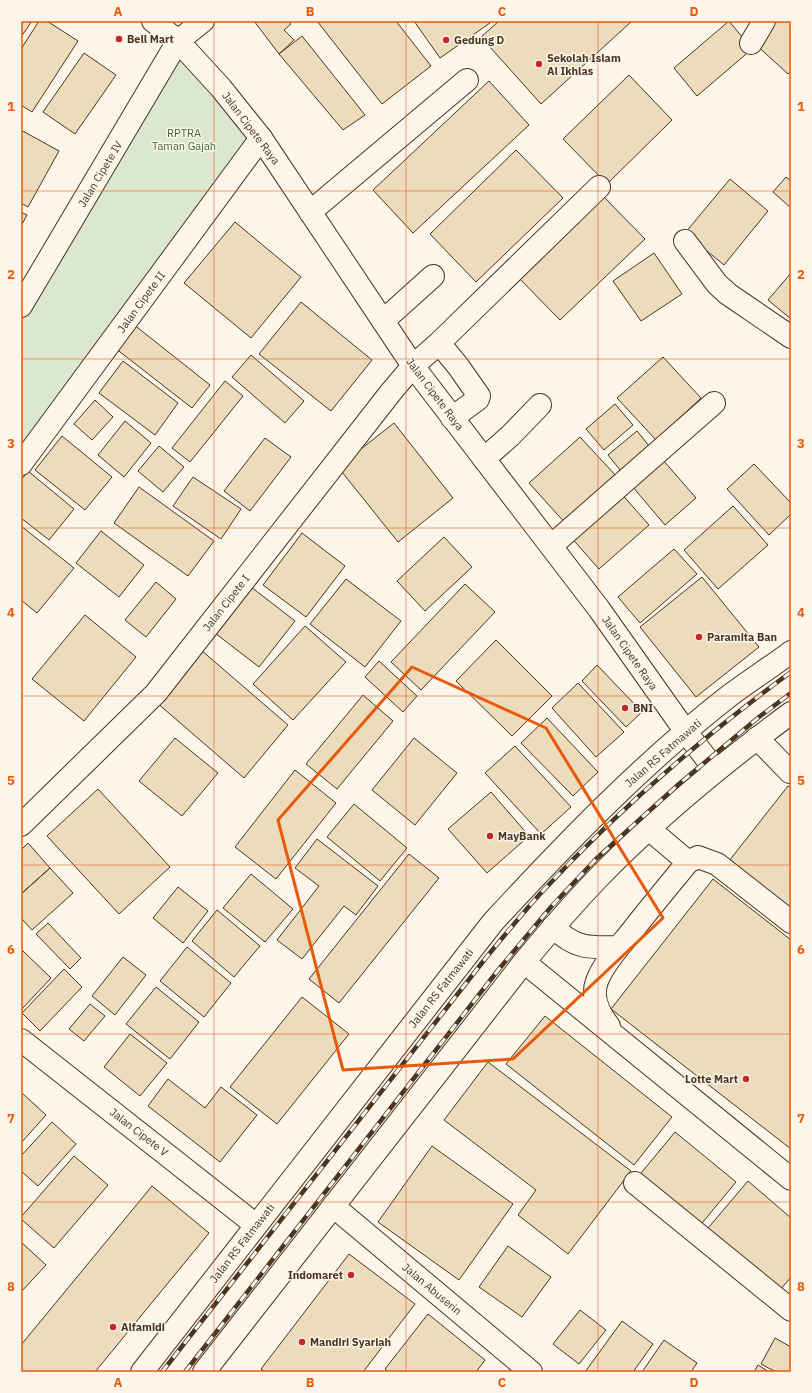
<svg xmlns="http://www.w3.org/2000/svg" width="812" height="1393" viewBox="0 0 812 1393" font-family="'IBM Plex Sans',sans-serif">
<rect width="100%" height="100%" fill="#fbf6e9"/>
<path fill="#dce7d0" stroke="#887966" d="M175,50L250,137L21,450V316Z"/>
<path fill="#ecdcbc" stroke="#4a3520" d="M21,21H32L21,37Z
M39,21H47L78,41L32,112L21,105V49Z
M254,21H288L291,24L284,30L294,40L279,54Z
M317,21H396L431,66L382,104Z
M414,21H489L490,23L440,58Z
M499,21H632L541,104L481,37Z
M729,21L752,49L697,96L674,68Z
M772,21H791V71L788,74L753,42Z
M302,36L365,115L343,130L279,54Z
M84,53L116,75L75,134L43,112Z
M629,75L672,120L607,184L563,139Z
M489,81L529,125L413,233L373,190Z
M21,130L59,151L28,207L21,203Z
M516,150L563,198L476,282L430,234Z
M786,177L791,181V208L773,192Z
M730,179L768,211L724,265L685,233Z
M600,193L645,239L560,320L515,274Z
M21,212L27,215L21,226Z
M235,222L301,277L251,338L184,283Z
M654,253L682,294L641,321L613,281Z
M791,273V319L768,300Z
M301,302L372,360L331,411L259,354Z
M133,324L210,385L192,408L115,348Z
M251,355L304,401L285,423L232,377Z
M663,357L701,398L656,440L617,398Z
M123,361L178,403L155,435L99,393Z
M225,381L243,396L190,462L172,448Z
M95,400L113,417L92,440L74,424Z
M615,404L633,425L604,450L586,429Z
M125,421L151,443L124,477L98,455Z
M394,423L453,498L398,542L338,467Z
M637,431L650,447L621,471L608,455Z
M62,436L112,477L85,510L35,470Z
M580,437L618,478L567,525L529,483Z
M265,438L291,457L250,511L224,491Z
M159,446L184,467L163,492L138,471Z
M663,460L696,498L665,525L632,486Z
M754,464L791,503V514L769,535L727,489Z
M28,471L74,509L49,540L21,518V480Z
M193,477L241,509L221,539L173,506Z
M139,487L214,541L188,576L114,523Z
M619,491L649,525L599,569L569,535Z
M733,506L768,545L718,589L684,550Z
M21,526L74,568L37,613L21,600Z
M101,531L144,565L119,597L76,563Z
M302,533L345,566L306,617L263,585Z
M444,537L472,567L425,611L397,581Z
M674,549L697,574L640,623L618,597Z
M702,577L759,647L696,697L640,627Z
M346,579L401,621L365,667L310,624Z
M156,582L176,599L146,637L125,620Z
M465,584L495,612L421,690L391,662Z
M251,587L295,621L259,667L215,633Z
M85,615L136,657L84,721L32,679Z
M305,626L346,662L293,720L253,684Z
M496,640L552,696L512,736L456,681Z
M201,650L288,725L244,778L156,702Z
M379,661L417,696L403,712L365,677Z
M597,665L642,712L626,727L582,681Z
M578,683L624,732L596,757L552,708Z
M363,695L393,721L337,789L306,764Z
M547,718L598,772L573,796L521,743Z
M175,738L218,773L182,816L139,781Z
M414,738L457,773L415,825L372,790Z
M515,746L571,807L541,834L485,773Z
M295,770L336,803L276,879L235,847Z
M788,786L791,788V915L729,861Z
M98,789L170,867L119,914L47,836Z
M491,792L529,836L487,873L448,829Z
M354,804L407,848L380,881L327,837Z
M317,839L378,886L356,915L344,906L302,959L277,940L319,886L295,868Z
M28,843L50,868L21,894V850Z
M409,854L439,878L339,1003L309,979Z
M50,868L73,893L32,930L21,918V894Z
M251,874L293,909L265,942L223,908Z
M713,879L791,940V1149L611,1009Z
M178,887L208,911L183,943L153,918Z
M217,910L260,946L234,977L192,941Z
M48,923L81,958L70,969L36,934Z
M187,947L231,983L204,1017L160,981Z
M21,949L51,978L21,1010Z
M123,957L146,975L115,1015L92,996Z
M64,969L82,987L40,1031L22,1013Z
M156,987L199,1022L170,1059L126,1024Z
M302,997L349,1034L277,1124L230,1087Z
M90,1004L105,1016L84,1041L69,1029Z
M545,1016L672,1117L634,1165L506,1064Z
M130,1034L167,1063L140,1096L104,1067Z
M488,1062L631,1171L568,1254L518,1215L536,1190L444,1120Z
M168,1079L205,1108L221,1087L257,1115L220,1162L148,1106Z
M21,1092L46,1115L21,1143Z
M52,1122L76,1144L38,1186L21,1171V1156Z
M675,1132L736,1182L698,1228L637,1178Z
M432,1146L513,1204L459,1280L378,1222Z
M74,1156L108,1185L54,1248L21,1219V1217Z
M748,1181L791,1218V1277L775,1296L703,1234Z
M152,1186L209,1233L95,1372H21V1345Z
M21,1242L46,1265L21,1292Z
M508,1246L551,1277L522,1317L479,1287Z
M349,1254L415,1304L363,1372H266L261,1369Z
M580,1310L606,1330L579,1364L553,1344Z
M428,1314L485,1360L476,1372H389L385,1369Z
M622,1321L653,1344L633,1372H585Z
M775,1338L791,1347V1372H776L761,1364Z
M664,1340L697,1363L691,1372H642Z
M758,1365L769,1372H754Z"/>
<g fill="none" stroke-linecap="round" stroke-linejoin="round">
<defs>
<path id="minor" d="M751,43L764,21
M310,212L467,80
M685,241L717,284L728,294L791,337
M21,306L178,41L203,21
M383,321L433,276
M439,343L458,366L479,396L478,399L452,418
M484,459L511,435L540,405
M21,464L261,138
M551,546L714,403
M757,738L790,772
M21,825L156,693L391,392L413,366L439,343L599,187
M649,829L688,862
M553,927C575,949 590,948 619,947
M524,962L791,1179
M609,1026C599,1014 591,997 597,981C604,963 620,946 632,931C650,908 669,885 688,862L698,857L717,864L791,922
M21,1040L256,1225
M635,1183L791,1310
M333,1206L531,1372"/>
<path id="major" d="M153,21L178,41L221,88L261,138L413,366L599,609L686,732L716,771
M142,1372L493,922C567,842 643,763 729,696C749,681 771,667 791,652
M204,1372L524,962C548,933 572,905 598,878C657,817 723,763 791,713"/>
</defs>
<use href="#minor" stroke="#4a3520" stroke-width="24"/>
<use href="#major" stroke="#4a3520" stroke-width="24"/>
<use href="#minor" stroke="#fbf6e9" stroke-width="22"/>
<use href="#major" stroke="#fbf6e9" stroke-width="22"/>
<defs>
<path id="rail" d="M162,1372L485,959C503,937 521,915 540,894C616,812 701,738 791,672
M185,1372L499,969L551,907L596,859L679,784L759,717L791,693"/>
</defs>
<use href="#rail" stroke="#4a3520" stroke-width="4.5"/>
<use href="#rail" stroke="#fbf6e9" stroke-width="3" stroke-dasharray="9" stroke-linecap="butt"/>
</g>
<path fill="none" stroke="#e8590c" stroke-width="3" stroke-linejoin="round" d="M412,667L546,728L663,918L513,1059L343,1070L278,820Z"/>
<path fill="none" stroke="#e8590c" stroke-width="1" stroke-opacity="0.55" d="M214,21V1372M406,21V1372M598,21V1372M21,191H791M21,359H791M21,528H791M21,696H791M21,865H791M21,1034H791M21,1202H791"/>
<g fill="#c62828" stroke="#fbf6e9" stroke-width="1.5">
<circle cx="119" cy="39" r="4"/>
<circle cx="446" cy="40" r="4"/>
<circle cx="539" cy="64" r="4"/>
<circle cx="699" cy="637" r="4"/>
<circle cx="625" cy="708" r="4"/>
<circle cx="490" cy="836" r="4"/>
<circle cx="746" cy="1079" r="4"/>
<circle cx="351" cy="1275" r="4"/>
<circle cx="113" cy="1327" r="4"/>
<circle cx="302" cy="1342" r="4"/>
</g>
<g text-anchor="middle" stroke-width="3" stroke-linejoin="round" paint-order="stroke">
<g font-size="11" font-weight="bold" fill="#4a3520" stroke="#fbf6e9" text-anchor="start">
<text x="127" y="43">Bell Mart</text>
<text x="454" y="44">Gedung D</text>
<text x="547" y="62">Sekolah Islam<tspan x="547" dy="13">Al Ikhlas</tspan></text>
<text x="707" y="641">Paramita Ban</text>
<text x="633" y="712">BNI</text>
<text x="498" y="840">MayBank</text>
<text x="738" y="1083" text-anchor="end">Lotte Mart</text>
<text x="343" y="1279" text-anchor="end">Indomaret</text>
<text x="121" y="1331">Alfamidi</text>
<text x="310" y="1346">Mandiri Syariah</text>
</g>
<g font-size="11" fill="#4a3520" stroke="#fbf6e9">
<text transform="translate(251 128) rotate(53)" y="4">Jalan Cipete Raya</text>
<text transform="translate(100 174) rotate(-59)" y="4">Jalan Cipete IV</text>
<text transform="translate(141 302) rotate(-54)" y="4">Jalan Cipete II</text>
<text transform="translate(435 394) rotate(53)" y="4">Jalan Cipete Raya</text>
<text transform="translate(226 603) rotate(-52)" y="4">Jalan Cipete I</text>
<text transform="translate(630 653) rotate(55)" y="4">Jalan Cipete Raya</text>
<text transform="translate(663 753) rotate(-41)" y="4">Jalan RS Fatmawati</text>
<text transform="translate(441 988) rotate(-52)" y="4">Jalan RS Fatmawati</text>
<text transform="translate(139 1132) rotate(38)" y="4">Jalan Cipete V</text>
<text transform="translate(242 1243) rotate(-52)" y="4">Jalan RS Fatmawati</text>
<text transform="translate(432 1289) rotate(40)" y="4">Jalan Abuserin</text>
</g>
<g font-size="11" fill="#436837" stroke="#fbf6e9">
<text x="184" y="137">RPTRA<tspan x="184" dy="13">Taman Gajah</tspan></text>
</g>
</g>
<rect width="812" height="1393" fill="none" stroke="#fbf6e9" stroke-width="44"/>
<rect x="22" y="22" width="768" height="1349" fill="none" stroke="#e8590c" stroke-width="1.5"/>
<g font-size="13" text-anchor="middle" font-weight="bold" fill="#e8590c">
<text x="118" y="16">A</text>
<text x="310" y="16">B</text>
<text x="502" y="16">C</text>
<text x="694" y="16">D</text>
<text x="11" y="111">1</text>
<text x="801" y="111">1</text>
<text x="11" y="279">2</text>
<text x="801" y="279">2</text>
<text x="11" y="448">3</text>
<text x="801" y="448">3</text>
<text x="11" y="617">4</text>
<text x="801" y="617">4</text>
<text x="11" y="785">5</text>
<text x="801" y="785">5</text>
<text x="11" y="954">6</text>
<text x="801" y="954">6</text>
<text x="11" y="1123">7</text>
<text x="801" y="1123">7</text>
<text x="11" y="1291">8</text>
<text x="801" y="1291">8</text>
<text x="118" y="1387">A</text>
<text x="310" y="1387">B</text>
<text x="502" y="1387">C</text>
<text x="694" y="1387">D</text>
</g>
</svg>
